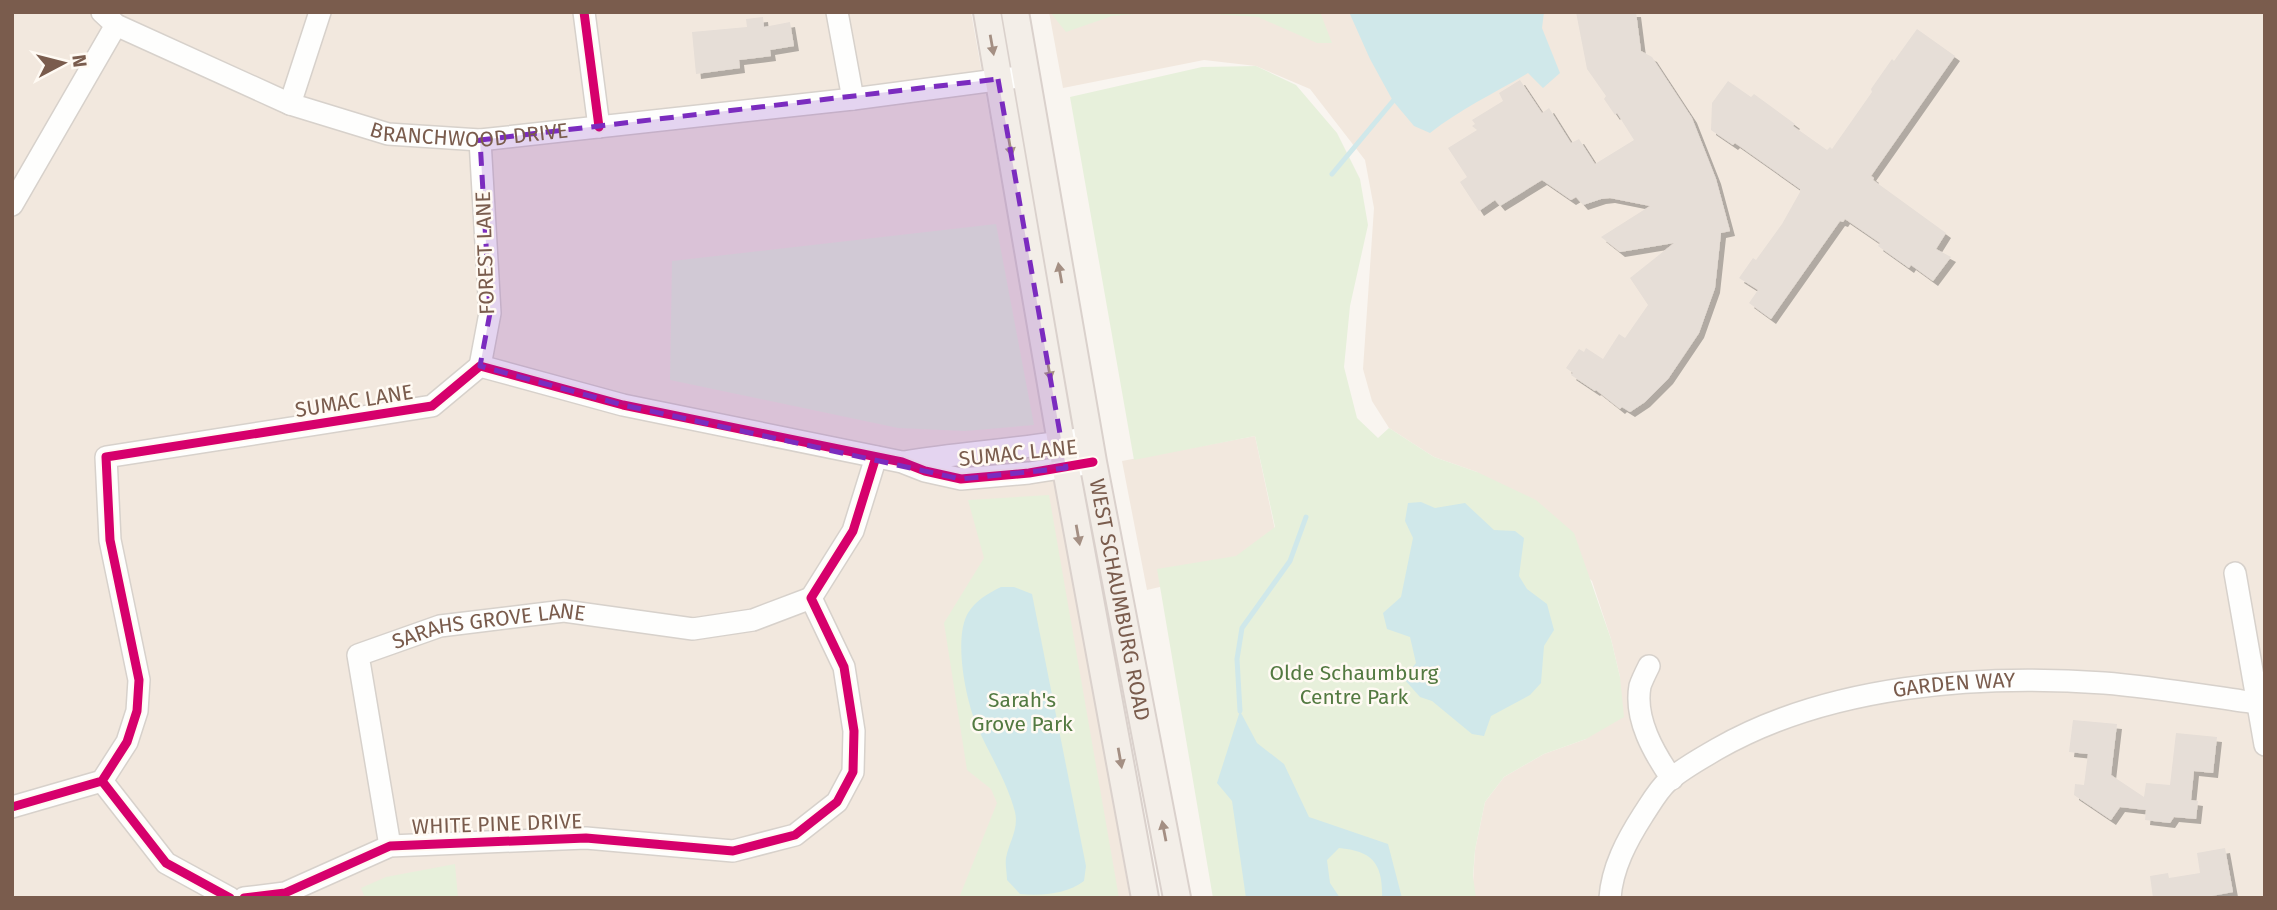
<svg xmlns="http://www.w3.org/2000/svg" width="2277" height="910" viewBox="0 0 2277 910" font-family="'Fira Sans',sans-serif">
<defs>
<filter id="shadow"><feDropShadow dx="5" dy="5" stdDeviation="0" flood-color="#0004"/></filter>
</defs>
<rect width="100%" height="100%" fill="#f9f5f0"/>
<path fill="#f2e8de" d="M12,12H971L1130,898H12Z
M1049,12H2265V898H1472L1475,850L1485,802L1504,777L1544,754L1586,739L1620,677L1611,639L1592,581L1477,472L1434,457L1389,428L1372,401L1363,369L1374,208L1365,160L1310,89L1256,66L1204,60L1063,88Z
M1255,436L1281,558L1147,590L1122,461Z"/>
<path fill="#e7f0db" d="M1050,12H1156L1112,16L1066,32Z
M1183,12H1320L1332,43H1317L1258,17Z
M1256,66L1296,85L1337,133L1360,179L1368,225L1350,306L1344,367L1357,418L1378,438L1389,428L1434,457L1477,472L1536,500L1574,533L1611,639L1620,677L1624,717L1586,739L1544,754L1504,777L1485,802L1475,850L1473,877L1476,898H1213L1157,569L1236,556L1275,527L1255,436L1134,460L1070,97L1202,67Z
M996,224L1034,425L965,431L898,428L670,380L672,261Z
M1049,495L1119,898H959L997,803L991,789L967,770L944,623L984,558L968,500Z
M455,864L458,898H365L361,888L386,877Z"/>
<path fill="#d0e8ea" d="M1349,12H1544L1542,28L1560,73L1543,88L1528,73C1495,93 1460,109 1430,133L1414,126L1393,101L1370,59Z
M1421,502L1435,508L1465,503L1494,530L1515,531L1524,538L1519,576L1527,589L1547,604L1554,630L1544,646L1541,683L1530,695L1491,716L1484,736L1472,734L1432,701L1420,697L1404,679L1416,663L1410,637L1387,629L1383,613L1401,597L1413,538L1405,521L1408,503Z
M1001,587H1014L1032,594L1086,866L1084,881C1067,894 1042,896 1020,894L1007,880C1007,873 1005,865 1006,858C1009,842 1019,829 1015,812C1007,781 990,756 978,728C966,703 953,638 968,613C976,600 987,594 1001,587Z
M1240,711L1257,743L1284,764L1309,817L1388,844L1402,898H1382C1383,864 1373,851 1339,848L1327,860L1330,883L1340,898H1246L1232,801L1217,783Z"/>
<g fill="none" stroke-linecap="round" stroke-linejoin="round">
<path stroke="#d0e8ea" stroke-width="5" d="M1332,174L1393,101
M1240,711L1237,659L1242,628L1290,561L1306,517"/>
</g>
<path fill="#e6ded7" filter="url(#shadow)" d="M1576,12H1636L1641,51L1652,57L1692,118L1716,179L1730,231L1721,233L1715,288L1699,333L1668,379L1645,402L1630,412L1622,407L1620,409L1596,390L1595,391L1571,375L1573,373L1566,368L1579,349L1584,352L1586,348L1603,359L1619,334L1625,338L1648,305L1630,278L1674,243L1620,252L1601,237L1650,206L1610,198L1601,199L1583,205L1576,197L1571,200L1542,180L1500,206L1495,200L1479,211L1460,182L1467,177L1448,148L1477,130L1472,126L1475,124L1472,120L1503,101L1499,93L1520,80L1542,113L1549,108L1571,143L1579,139L1595,164L1634,140L1617,113L1615,115L1604,99L1606,96L1587,69Z
M763,17L764,27L790,22L794,46L770,50L771,56L739,60L740,68L696,74L692,32L747,27L746,19Z
M1917,29L1955,56L1871,176L1874,178L1873,180L1946,233L1936,249L1951,257L1933,281L1911,265L1909,268L1878,246L1880,243L1845,219L1843,222L1840,221L1771,319L1749,303L1758,290L1739,278L1753,258L1756,260L1782,224L1800,192V189L1735,143L1733,145L1711,130L1712,103L1728,81L1751,97L1754,94L1795,124L1793,126L1827,150L1830,147L1832,149L1872,92L1871,89L1892,59L1894,61Z
M2073,720L2117,724L2111,775L2144,797L2146,783L2170,785L2176,733L2217,737L2213,773L2194,771L2191,800L2198,801L2196,819L2174,817L2170,823L2145,820L2146,810L2120,807L2111,820L2074,795L2075,784L2084,785L2088,754L2069,752Z
M2225,848L2233,892L2201,898H2153L2150,876L2168,873L2169,878L2200,873L2197,853Z"/>
<g fill="none" stroke-linecap="round" stroke-linejoin="round">
<defs>
<g id="minor">
<path id="s1" d="M102,12L116,25L290,104L388,134L480,140L853,99L1026,76"/>
<path d="M584,12L599,127"/>
<path d="M837,12L853,99"/>
<path d="M290,104L320,12"/>
<path d="M12,205L116,25"/>
<path d="M480,366L490,313L480,140"/>
<path d="M904,462C965,452 1027,449 1089,437"/>
<path d="M2235,573L2265,745"/>
<path d="M1649,666C1646,672 1642,680 1640,686C1634,719 1654,753 1672,779"/>
<path d="M102,781L166,863L230,898"/>
<path d="M12,807L102,781L127,742L137,711L139,680L110,540L106,457L432,406L480,366L623,405L902,462L925,471L961,479L1029,473L1080,465"/>
<path id="s2" d="M390,846L358,655L440,626L564,611L693,629L753,620L811,598"/>
<path d="M244,898L285,893L390,846L586,838L733,851L795,835L837,802L853,772L854,731L844,667L811,598L853,531L876,457"/>
<path id="s3" d="M1610,898C1612,868 1627,840 1643,815C1651,803 1658,790 1668,781C1683,768 1700,759 1717,749C1829,685 1977,674 2104,683C2155,687 2205,696 2256,703"/>
</g>
<g id="major">
<path d="M987,12L1061,442L1145,898"/>
<path id="s4" d="M1015,12L1093,462L1177,898"/>
</g>
</defs>
<use href="#minor" stroke="#d7d1cb" stroke-width="24"/>
<use href="#major" stroke="#dad1cc" stroke-width="30"/>
<use href="#minor" stroke="#fefefd" stroke-width="21"/>
<use href="#major" stroke="#f3eee8" stroke-width="26"/>
<defs>
<path id="cycleway" d="M584,12L599,127
M102,781L166,863L230,898
M12,807L102,781L127,742L137,711L139,680L110,540L106,457L432,406L480,366L623,405L902,462L925,471L961,479L1029,473L1093,462
M244,898L285,893L390,846L586,838L733,851L795,835L837,802L853,772L854,731L844,667L811,598L853,531L876,457"/>
</defs>
<use href="#cycleway" stroke="#fffaf3" stroke-width="13"/>
<use href="#cycleway" stroke="#d6006c" stroke-width="9"/>
</g>
<defs><path id="oneway-solid" d="M-6-.8H1V-3.2L6.5 0L1 3.2V.8H-6Z" transform="scale(1.75)"/></defs>
<g fill="#a48f83">
<use href="#oneway-solid" transform="translate(992 45) rotate(80)"/>
<use href="#oneway-solid" transform="translate(1010 146) rotate(80)"/>
<use href="#oneway-solid" transform="translate(1060 273) rotate(-100)"/>
<use href="#oneway-solid" transform="translate(1049 370) rotate(80)"/>
<use href="#oneway-solid" transform="translate(1078 535) rotate(80)"/>
<use href="#oneway-solid" transform="translate(1120 758) rotate(80)"/>
<use href="#oneway-solid" transform="translate(1164 831) rotate(-101)"/>
</g>
<path fill="#7b2cbf" fill-opacity="0.2" stroke="#7b2cbf" stroke-width="5" stroke-dasharray="14 9" stroke-linejoin="round" d="M998,79L1066,468L961,479L623,405L480,366L490,313L480,140Z"/>
<g text-anchor="middle" stroke-width="5" stroke-linejoin="round" paint-order="stroke">
<g font-size="21" fill="#7a5c4d" stroke="#fffaf3">
<text dy="7" stroke="none"><textPath href="#s1" startOffset="394">BRANCHWOOD DRIVE</textPath></text>
<text transform="translate(485 253) rotate(-92)" y="7">FOREST LANE</text>
<text transform="translate(354 401) rotate(-9)" y="7">SUMAC LANE</text>
<text transform="translate(1018 453) rotate(-6)" y="7">SUMAC LANE</text>
<text dy="7" stroke="none"><textPath href="#s4" startOffset="597">WEST SCHAUMBURG ROAD</textPath></text>
<text dy="7" stroke="none"><textPath href="#s2" startOffset="329">SARAHS GROVE LANE</textPath></text>
<text dy="7" stroke="none"><textPath href="#s3" startOffset="439">GARDEN WAY</textPath></text>
<text transform="translate(497 824) rotate(-2)" y="7">WHITE PINE DRIVE</text>
</g>
<g font-size="21" fill="#537a41" stroke="#fffaf3">
<text x="1354" y="680">Olde Schaumburg<tspan x="1354" dy="24">Centre Park</tspan></text>
<text x="1022" y="707">Sarah's<tspan x="1022" dy="24">Grove Park</tspan></text>
</g>
</g>
<rect width="2277" height="910" fill="none" stroke="#7a5c4d" stroke-width="28"/>
<g transform="translate(63 63) rotate(83)" stroke="#fffaf3" stroke-width="5" paint-order="stroke">
<path d="M0-5L12 26L0 18L-12 26Z" fill="#7a5c4d"/>
<text y="-10" font-size="19" font-weight="bold" text-anchor="middle" fill="#7a5c4d">N</text>
</g>
</svg>
